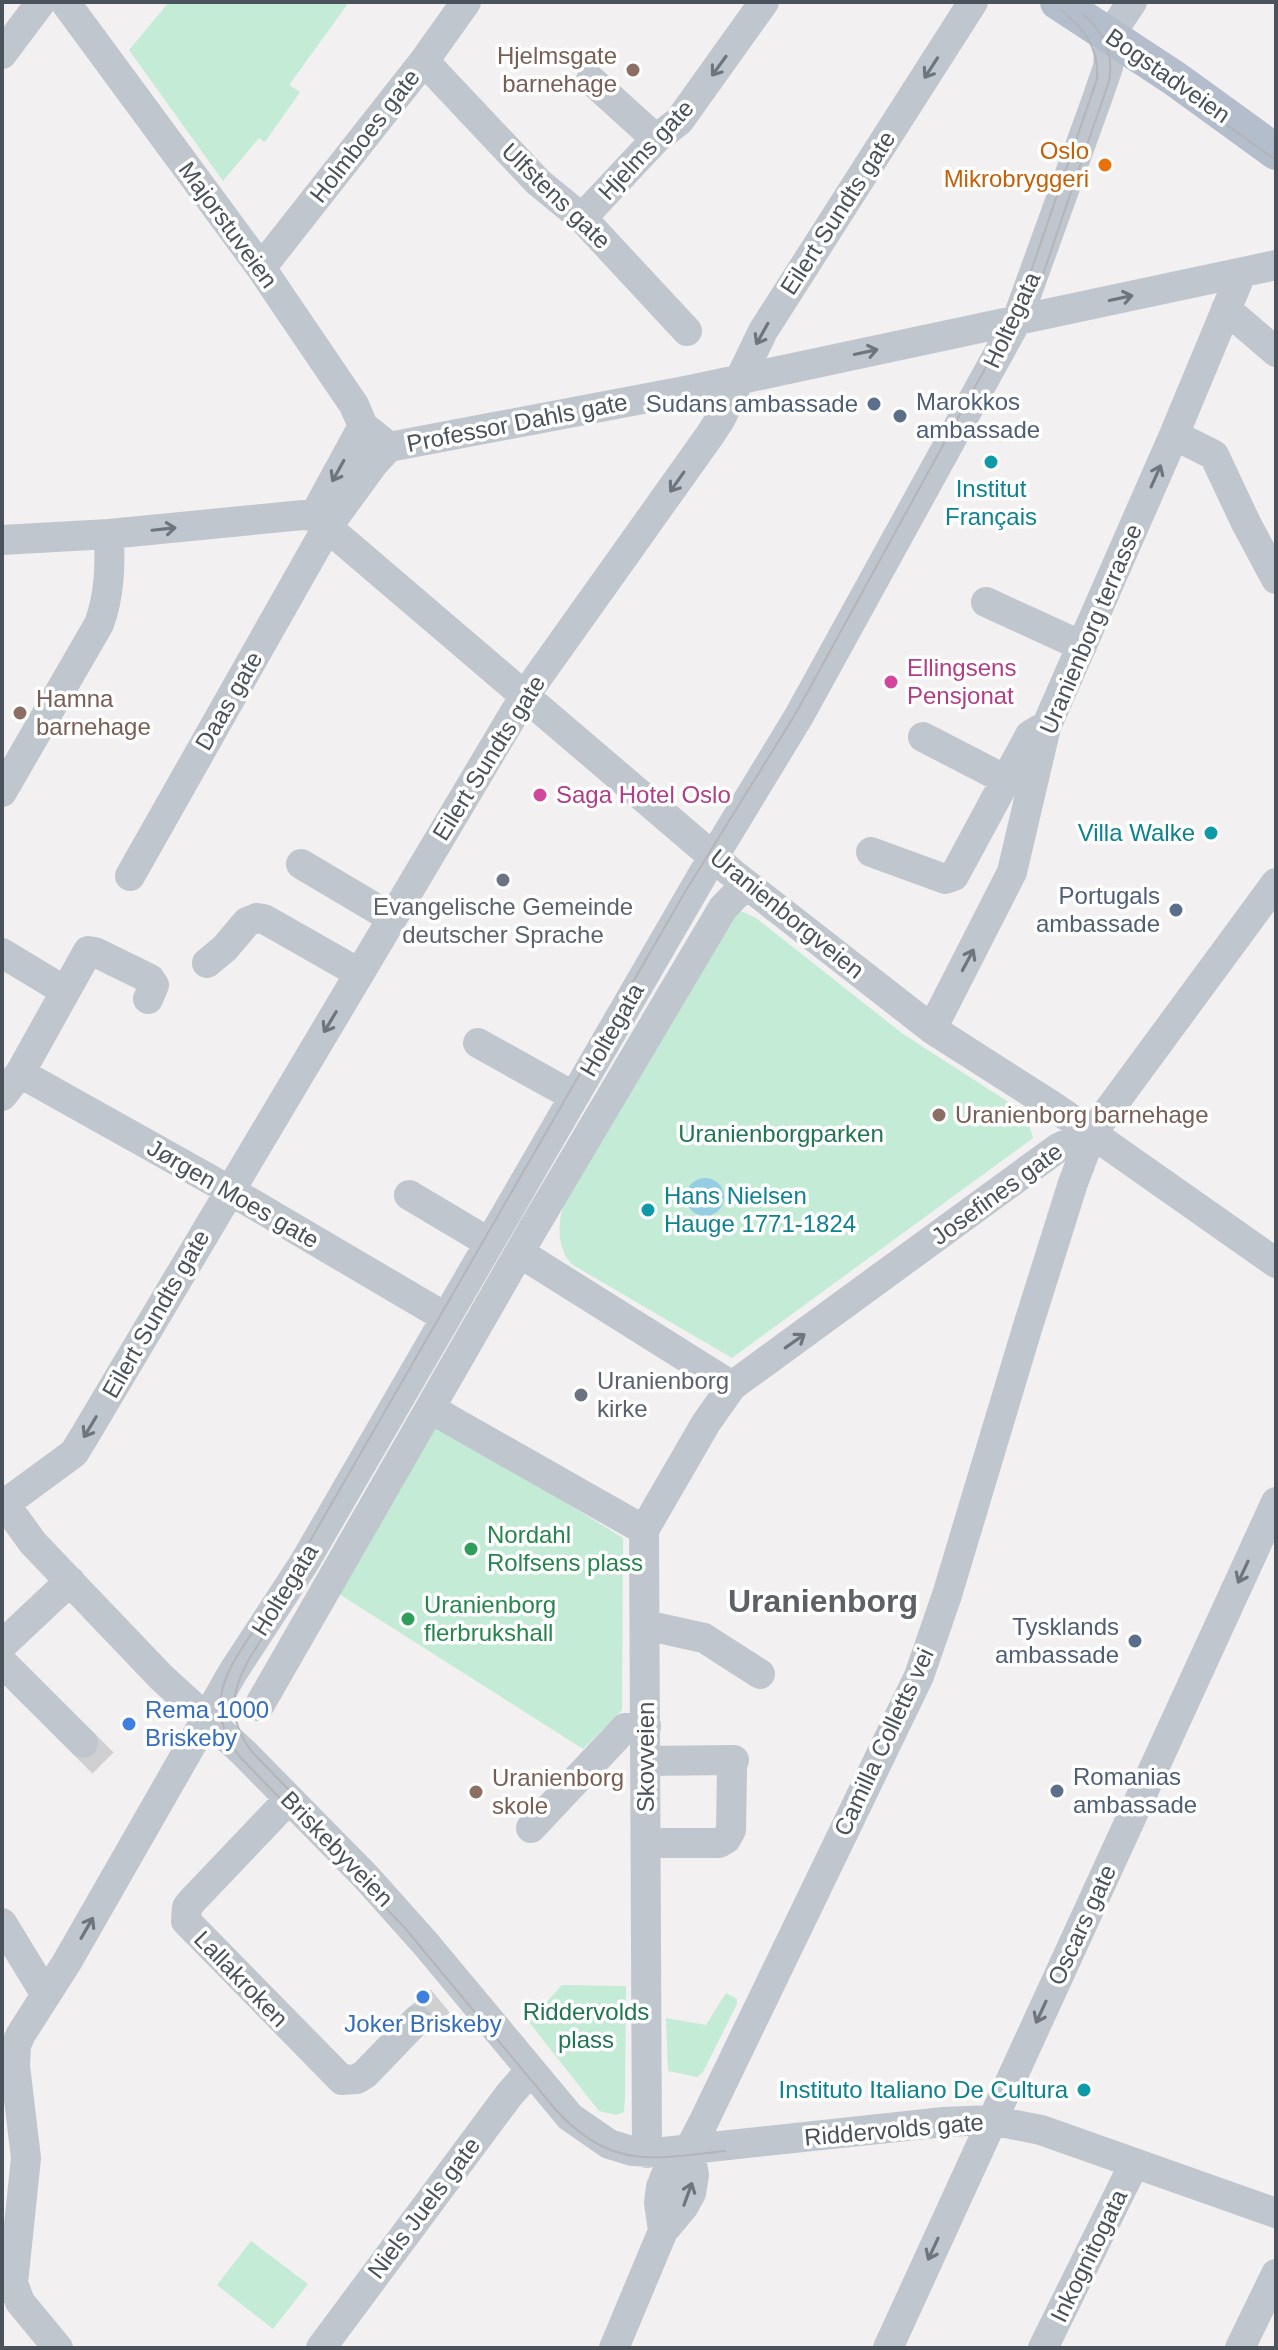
<svg xmlns="http://www.w3.org/2000/svg" width="1278" height="2350" viewBox="0 0 1278 2350" font-family="Arial,sans-serif">
<rect width="100%" height="100%" fill="#f2f0f0"/>
<path fill="#c3ebd6" d="M169,2H349L289,85L300,92L265,142L259,138L223,181L129,50Z
M741,911L756,918L903,1034L1013,1105L1029,1125L1033,1138L732,1358L573,1265C558,1252 557,1226 563,1207L730,917Z
M434,1421L623,1538L622,1710L583,1749L336,1592Z
M562,1985L626,1986L625,2098L624,2112L616,2115L599,2111L529,2022Z
M726,1993L737,1999V2004L703,2072L697,2077L668,2071L666,2018L706,2025Z
M251,2241L308,2284L273,2329L217,2285Z"/>
<path fill="#95cde3" d="M686 1197a19 19 0 1 1 38 0a19 19 0 1 1-38 0Z"/>
<g fill="none" stroke-linecap="round" stroke-linejoin="round">
<path stroke="#d0d0d2" stroke-width="30" stroke-dasharray="30 15" stroke-linecap="butt" d="M83,1743L103,1763
M417,2020L446,1996"/>
<path stroke="#c0c6cd" stroke-width="30" d="M65,2L261,268L354,405L363,426L389,447
M2,54L41,2
M424,61L538,182L582,218L687,331
M591,80L656,139
M582,218L656,139L679,121L764,2
M261,268L424,61L466,2
M1226,309L1276,352
M1174,435L1214,455L1246,523L1276,579
M314,516L363,426
M2,540L109,534L303,515L314,516L732,873L932,1029L1057,1109L1276,1263
M986,602L1082,646
M923,737L1006,780
M2,792L99,624C110,594 110,566 109,534
M871,852L945,879L954,876L1030,735L1040,729
M301,864L392,918
M130,876L328,526L374,463L389,447L690,390L1276,265
M2,953L65,991
M207,963L225,948L247,922L257,918L264,919L359,973
M932,1029L1012,872L1046,727L1174,435L1241,274
M478,1043L573,1096
M20,1073L229,1190L445,1317
M2,1096L20,1073L88,951L95,952L150,979L154,985L148,999
M409,1195L488,1242
M520,1253L732,1386
M431,1409L644,1530
M2,1500L33,1543L161,1677L244,1753L366,1877L425,1943L570,2117L609,2144L632,2151L664,2152L944,2122L991,2120L1041,2130L1276,2213
M2,1506L74,1453L85,1435L525,695L710,435L721,418L763,331L973,2
M645,1625L704,1638L760,1674
M2,1645L70,1581
M2,1662L83,1743
M259,1706L534,1227L723,908L746,884
M646,1761L734,1760
M289,1799L192,1901L187,1907L186,1921L342,2080L357,2079L365,2074L417,2020
M531,1828L625,1728L646,1726
M646,1843H719L726,1839L731,1830L732,1769
M2,1923L46,1995
M647,2153L644,1530L706,1423L732,1386L1058,1148L1092,1133
M663,2231L659,2203L661,2187L669,2167L689,2150L703,2123L919,1676L947,1595L1027,1329L1073,1183L1092,1133L1276,883
M58,2348L20,2302L13,2283L26,2158L15,2066L16,2045L21,2034L67,1962L233,1672L304,1563L703,874L799,716L1017,320L1097,99L1108,67L1110,35L1132,2
M321,2348L509,2095L530,2071
M614,2348L663,2231L684,2206L691,2193L694,2175L689,2150
M888,2348L1276,1502
M1043,2348L1134,2164
M1240,2348L1276,2274"/>
<path stroke="#b3bdcb" stroke-width="36" d="M1058,2L1174,78L1276,152"/>
<path stroke="#b3b5b9" stroke-width="2" d="M1102,36L1276,160
M1014,340L1039,286L1109,81C1114,54 1104,32 1083,14
M280,1611C251,1658 209,1700 254,1754L390,1894
M725,2151C652,2159 610,2170 555,2109L405,1928L240,1757C200,1705 228,1668 259,1623C273,1602 286,1581 299,1560L685,892L796,713L998,345L1027,283L1097,79C1099,48 1085,29 1061,10"/>
</g>
<defs><path id="oneway-shaft" d="M-6 0H5M1.5-3L5.5 0L1.5 3" fill="none" stroke-width="1.6" stroke-linecap="round" stroke-linejoin="round" transform="scale(2)"/></defs>
<g stroke="#6d757d">
<use href="#oneway-shaft" transform="translate(719 66) rotate(126)"/>
<use href="#oneway-shaft" transform="translate(931 68) rotate(123)"/>
<use href="#oneway-shaft" transform="translate(1121 298) rotate(-12)"/>
<use href="#oneway-shaft" transform="translate(762 334) rotate(119)"/>
<use href="#oneway-shaft" transform="translate(866 352) rotate(-12)"/>
<use href="#oneway-shaft" transform="translate(338 471) rotate(119)"/>
<use href="#oneway-shaft" transform="translate(1156 476) rotate(-66)"/>
<use href="#oneway-shaft" transform="translate(677 482) rotate(125)"/>
<use href="#oneway-shaft" transform="translate(164 529) rotate(-6)"/>
<use href="#oneway-shaft" transform="translate(968 960) rotate(-62)"/>
<use href="#oneway-shaft" transform="translate(330 1022) rotate(121)"/>
<use href="#oneway-shaft" transform="translate(795 1341) rotate(-35)"/>
<use href="#oneway-shaft" transform="translate(90 1427) rotate(121)"/>
<use href="#oneway-shaft" transform="translate(1243 1572) rotate(115)"/>
<use href="#oneway-shaft" transform="translate(87 1928) rotate(-60)"/>
<use href="#oneway-shaft" transform="translate(1041 2012) rotate(115)"/>
<use href="#oneway-shaft" transform="translate(688 2194) rotate(-70)"/>
<use href="#oneway-shaft" transform="translate(933 2249) rotate(115)"/>
</g>
<g fill="#8d6e63" stroke="#fff" stroke-width="3">
<circle cx="633" cy="70" r="8"/>
<circle cx="20" cy="713" r="8"/>
<circle cx="939" cy="1115" r="8"/>
<circle cx="476" cy="1792" r="8"/>
</g>
<circle fill="#e8710a" stroke="#fff" stroke-width="3" cx="1105" cy="165" r="8"/>
<g fill="#5c6f8a" stroke="#fff" stroke-width="3">
<circle cx="874" cy="404" r="8"/>
<circle cx="900" cy="416" r="8"/>
<circle cx="1176" cy="910" r="8"/>
<circle cx="1135" cy="1641" r="8"/>
<circle cx="1057" cy="1791" r="8"/>
</g>
<g fill="#0f9aa8" stroke="#fff" stroke-width="3">
<circle cx="991" cy="462" r="8"/>
<circle cx="1211" cy="833" r="8"/>
<circle cx="648" cy="1210" r="8"/>
<circle cx="1084" cy="2090" r="8"/>
</g>
<g fill="#d1479c" stroke="#fff" stroke-width="3">
<circle cx="891" cy="682" r="8"/>
<circle cx="540" cy="795" r="8"/>
</g>
<g fill="#6b7280" stroke="#fff" stroke-width="3">
<circle cx="503" cy="880" r="8"/>
<circle cx="581" cy="1395" r="8"/>
</g>
<g fill="#2e9e5b" stroke="#fff" stroke-width="3">
<circle cx="471" cy="1549" r="8"/>
<circle cx="408" cy="1619" r="8"/>
</g>
<g fill="#3f7fe0" stroke="#fff" stroke-width="3">
<circle cx="129" cy="1724" r="8"/>
<circle cx="423" cy="1997" r="8"/>
</g>
<g text-anchor="middle" stroke-width="7" stroke-linejoin="round" paint-order="stroke">
<g font-size="24" fill="#785e54" stroke="#fff" text-anchor="start">
<text x="617" y="64" text-anchor="end">Hjelmsgate<tspan x="617" dy="28">barnehage</tspan></text>
<text x="36" y="707">Hamna<tspan x="36" dy="28">barnehage</tspan></text>
<text x="955" y="1123">Uranienborg barnehage</text>
<text x="492" y="1786">Uranienborg<tspan x="492" dy="28">skole</tspan></text>
</g>
<g font-size="24" fill="#4a525b" stroke="#fff">
<text transform="translate(1168 76) rotate(35)" y="8">Bogstadveien</text>
<text transform="translate(365 136) rotate(-52)" y="8">Holmboes gate</text>
<text transform="translate(646 150) rotate(-47)" y="8">Hjelms gate</text>
<text transform="translate(556 196) rotate(44)" y="8">Ulfstens gate</text>
<text transform="translate(838 213) rotate(-57)" y="8">Eilert Sundts gate</text>
<text transform="translate(228 225) rotate(54)" y="8">Majorstuveien</text>
<text transform="translate(1012 320) rotate(-65)" y="8">Holtegata</text>
<text transform="translate(517 423) rotate(-11)" y="8">Professor Dahls gate</text>
<text transform="translate(1091 629) rotate(-67)" y="8">Uranienborg terrasse</text>
<text transform="translate(229 701) rotate(-60)" y="8">Daas gate</text>
<text transform="translate(489 758) rotate(-58)" y="8">Eilert Sundts gate</text>
<text transform="translate(787 914) rotate(39)" y="8">Uranienborgveien</text>
<text transform="translate(612 1030) rotate(-60)" y="8">Holtegata</text>
<text transform="translate(233 1194) rotate(30)" y="8">Jørgen Moes gate</text>
<text transform="translate(997 1194) rotate(-36)" y="8">Josefines gate</text>
<text transform="translate(156 1314) rotate(-60)" y="8">Eilert Sundts gate</text>
<text transform="translate(285 1590) rotate(-58)" y="8">Holtegata</text>
<text transform="translate(884 1742) rotate(-65)" y="8">Camilla Colletts vei</text>
<text transform="translate(646 1757) rotate(-90)" y="8">Skovveien</text>
<text transform="translate(337 1849) rotate(46)" y="8">Briskebyveien</text>
<text transform="translate(1082 1925) rotate(-65)" y="8">Oscars gate</text>
<text transform="translate(241 1979) rotate(46)" y="8">Lallakroken</text>
<text transform="translate(894 2130) rotate(-5)" y="8">Riddervolds gate</text>
<text transform="translate(424 2208) rotate(-53)" y="8">Niels Juels gate</text>
<text transform="translate(1089 2256) rotate(-64)" y="8">Inkognitogata</text>
</g>
<g font-size="24" fill="#c56008" stroke="#fff" text-anchor="end">
<text x="1089" y="159">Oslo<tspan x="1089" dy="28">Mikrobryggeri</tspan></text>
</g>
<g font-size="24" fill="#4e5e75" stroke="#fff" text-anchor="end">
<text x="916" y="410" text-anchor="start">Marokkos<tspan x="916" dy="28">ambassade</tspan></text>
<text x="858" y="412">Sudans ambassade</text>
<text x="1160" y="904">Portugals<tspan x="1160" dy="28">ambassade</tspan></text>
<text x="1119" y="1635">Tysklands<tspan x="1119" dy="28">ambassade</tspan></text>
<text x="1073" y="1785" text-anchor="start">Romanias<tspan x="1073" dy="28">ambassade</tspan></text>
</g>
<g font-size="24" fill="#0d838f" stroke="#fff" text-anchor="end">
<text x="991" y="497" text-anchor="middle">Institut<tspan x="991" dy="28">Français</tspan></text>
<text x="1195" y="841">Villa Walke</text>
<text x="664" y="1204" text-anchor="start">Hans Nielsen<tspan x="664" dy="28">Hauge 1771-1824</tspan></text>
<text x="1068" y="2098">Instituto Italiano De Cultura</text>
</g>
<g font-size="24" fill="#b23c85" stroke="#fff" text-anchor="start">
<text x="907" y="676">Ellingsens<tspan x="907" dy="28">Pensjonat</tspan></text>
<text x="556" y="803">Saga Hotel Oslo</text>
</g>
<g font-size="24" fill="#5b616d" stroke="#fff">
<text x="503" y="915">Evangelische Gemeinde<tspan x="503" dy="28">deutscher Sprache</tspan></text>
<text x="597" y="1389" text-anchor="start">Uranienborg<tspan x="597" dy="28">kirke</tspan></text>
</g>
<g font-size="24" fill="#217652" stroke="#fff">
<text x="781" y="1142">Uranienborgparken</text>
<text x="586" y="2020">Riddervolds<tspan x="586" dy="28">plass</tspan></text>
</g>
<g font-size="24" fill="#27864d" stroke="#fff" text-anchor="start">
<text x="487" y="1543">Nordahl<tspan x="487" dy="28">Rolfsens plass</tspan></text>
<text x="424" y="1613">Uranienborg<tspan x="424" dy="28">flerbrukshall</tspan></text>
</g>
<g font-size="24" fill="#366cbe" stroke="#fff" text-anchor="start">
<text x="145" y="1718">Rema 1000<tspan x="145" dy="28">Briskeby</tspan></text>
<text x="423" y="2032" text-anchor="middle">Joker Briskeby</text>
</g>
<g font-size="32" font-weight="bold" fill="#5d6064" stroke="#fff">
<text x="823" y="1612">Uranienborg</text>
</g>
</g>
<rect width="1278" height="2350" fill="none" stroke="#4a525b" stroke-width="8"/>
</svg>
